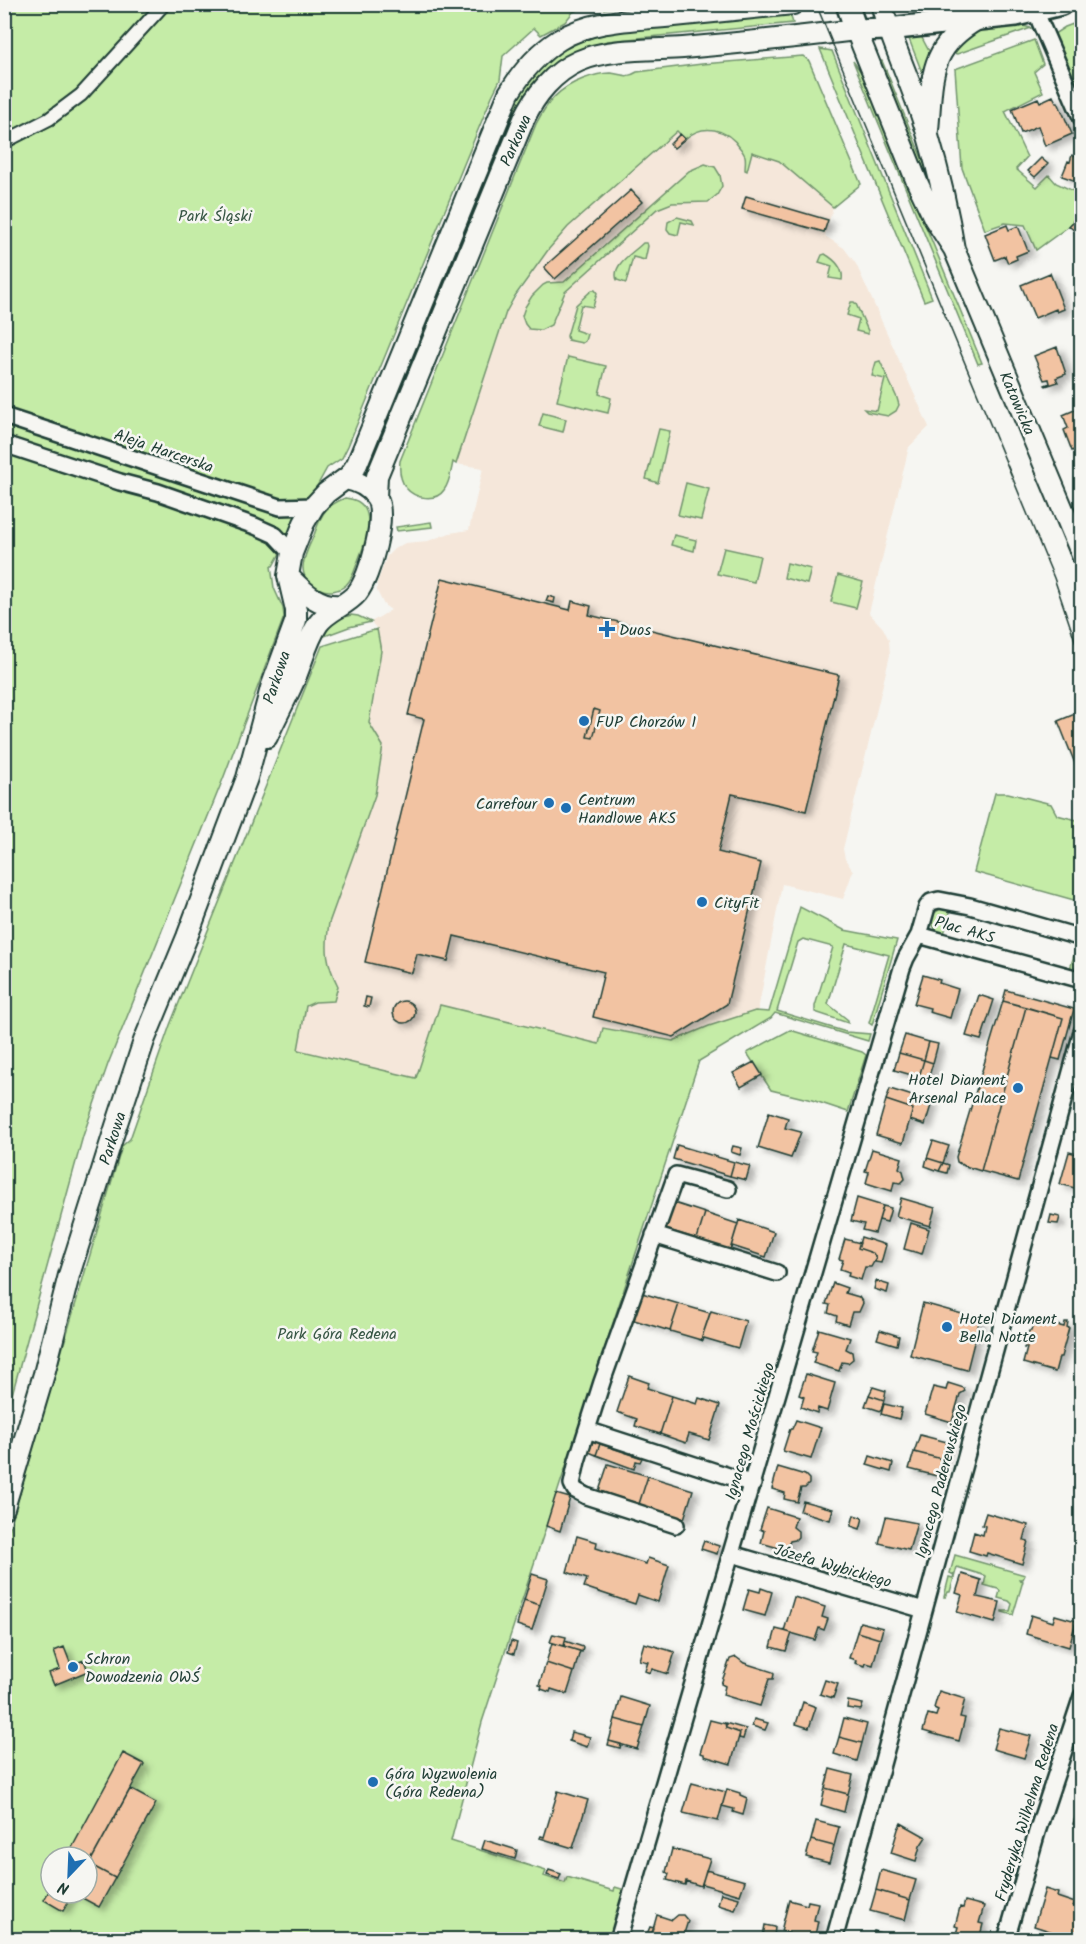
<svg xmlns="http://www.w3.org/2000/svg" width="1086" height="1944" viewBox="0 0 1086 1944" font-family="Kalam,sans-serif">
<defs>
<filter id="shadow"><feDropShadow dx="6" dy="4" stdDeviation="3" flood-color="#0004"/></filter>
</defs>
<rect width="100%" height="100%" fill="#f6f6f2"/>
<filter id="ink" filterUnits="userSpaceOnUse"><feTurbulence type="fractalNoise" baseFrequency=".0167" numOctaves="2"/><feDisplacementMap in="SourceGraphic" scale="12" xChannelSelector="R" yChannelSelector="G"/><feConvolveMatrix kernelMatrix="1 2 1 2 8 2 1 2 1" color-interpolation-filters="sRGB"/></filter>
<g filter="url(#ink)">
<path fill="#f5e7da" d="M705,130L720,131L734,139L745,155L746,170H748L752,151L779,161L833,207L825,236L844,248L856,264L929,427L909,447L869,613L883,628L889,640L890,655L843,849L845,859L853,871L843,899L782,884L757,1016L706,1043L416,1079L297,1050L306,1006L315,1002L334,1001L338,986L329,968L326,946L329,923L375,795L383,746L369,723L381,651L377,629L371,622L391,610L384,605L377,591V583L387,556L394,549L405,543L428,541L450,533L469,530L483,468L456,464L506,312L548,250L568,227L677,131L685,139L695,133Z"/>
<path fill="#c5eca7" stroke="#72946e" stroke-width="1.5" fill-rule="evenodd" d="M5,5H637L602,9L590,7L582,8L573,12L565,22L541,35L534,28L503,56L500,80L492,96L348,446L342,458L327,468L273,566H271L274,588L283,608L284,617L223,779L108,1064L83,1136L5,1420Z
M993,5H998V7L923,16L922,11Z
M790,14L793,23L607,41C560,54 535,74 514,118L388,426H385L383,424L516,101C542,56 573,39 623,30Z
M1081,21V100L1054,34L1065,27Z
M1019,25L1031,28L957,54L949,52L967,34L984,28Z
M921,36L931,55L923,75L909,39L911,37Z
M1034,40L1043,64L1034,72L1043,92L1005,111L1027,157L1016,169L1037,187L1049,175L1056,183L1082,195L1081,209L1069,226L1036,250L1025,225L1005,223L985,230L962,168L955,69Z
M820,49L832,51L932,298L924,301Z
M803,56L809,61L861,184L833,207L779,161L752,152L747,171L745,170C745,166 746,160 745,156C744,154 741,149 740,148C727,128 703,123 685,139L677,131L568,227L548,250L515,296L506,312L456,464L453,462C451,471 450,482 444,490C436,502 415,499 406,488C400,480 399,471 400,461L536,124C547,102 559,88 583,79C591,76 601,73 610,73C622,74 626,79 637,72L702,64Z
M853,61L864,76L982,363L978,364Z
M879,61H882L888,75L930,178L927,181Z
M705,164L715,167L720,175L722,186L717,195L708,202L672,203L657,209L565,292L551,325L541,330L529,329L525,324L522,316L525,307L532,296L543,285L547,283L564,282L689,171Z
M677,217L692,221L694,225L681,222L678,235L670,233L667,229L668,222Z
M643,243H647L648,246L645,260L633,257L626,283L617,280C611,265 633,253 643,243Z
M825,254C835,260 844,268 842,280L829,278L832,266L819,262L822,255Z
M592,290H595L597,293L593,307L581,305L575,330L587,334L585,341L582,343L568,340L567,336L576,305Z
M851,302H854L856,304L868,331V334L856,331L859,319L847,315Z
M568,357L606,366L599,394L611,398L608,413L557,401Z
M880,361L897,398L899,405L896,411L888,416L867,412L864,409L877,411L885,379L872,376L876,362Z
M543,413L566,419L563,432L539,426Z
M659,429L670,431L658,483L646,479Z
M686,483L709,489L701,520L678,515Z
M345,498C380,501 367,539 358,561C355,569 353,578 346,585C339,591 329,593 320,589C292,578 305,554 314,535C317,527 320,517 326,510C331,504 338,501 345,498Z
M431,522L432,527L397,531L396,527Z
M674,535L696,540L694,551L671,545Z
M724,548L760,556L754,582L717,574Z
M787,563L811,569L807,584L784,578Z
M838,575L863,582L856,608L831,602Z
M351,615L358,616L371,622L349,627L322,637L333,621Z
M377,629L381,651L369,723L383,746L375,795L329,923C325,950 326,962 338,986L334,1001L315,1002L306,1006L298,1050L416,1078L440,1005L599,1044L603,1028L673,1041L709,1026L755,1011L769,1012L800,907L844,930L897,940L872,1025L869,1023L889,955L846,944L828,1004L848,1020V1023L815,1012V1006L833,947L803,939L798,942L777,1011L846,1032L870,1034L868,1041L775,1013L771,1018L699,1061L482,1722L451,1841L546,1871L544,1876L565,1883L567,1877L614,1891L615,1887L625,1890L611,1939H5V1544L122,1146L130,1139L170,1025L322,646ZM51,1857H87V1893H51Z
M995,793H1008L1051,804L1057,815L1081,821V902L974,872Z
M942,908L951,909L944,934C934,931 929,923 934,913Z
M1077,945L1081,946V970L1070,969Z
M790,1030L862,1052L866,1055L848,1112L812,1100L771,1090L747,1053Z
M955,1555L1025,1575L1023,1579H1018L1023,1581L1013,1615L1002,1612V1611H1010L1012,1604L1009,1601L998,1598L1000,1591L998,1589L984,1585L986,1576L957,1567L950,1592H948L946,1597H944L949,1577L953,1578L954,1575L950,1573Z"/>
<path fill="#f2c3a2" stroke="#1f3d34" stroke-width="1.5" filter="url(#shadow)" d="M1053,96L1056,102H1058L1072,134L1045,146L1038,126L1021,133L1012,109L1038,98L1040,102Z
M680,134L685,139L674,148L670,144Z
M1081,146H1082V183L1062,176L1068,161L1070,162L1072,155L1076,157Z
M1041,158L1048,164L1035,177L1028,171Z
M631,190L642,202L555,279L544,267Z
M746,196L828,220L824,232L742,209Z
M1079,216L1082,218V230L1078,234L1069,226Z
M1007,225L1009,230L1018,226L1028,251L1016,256L1017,259L1008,263L1005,256L995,260L985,234Z
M1050,273L1064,309L1057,312L1056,309L1035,318L1021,285Z
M1057,347L1066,374L1056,378L1058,382L1046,386L1045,385L1050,383L1049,379L1044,380L1034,356Z
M1082,405V447L1072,451L1064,430L1068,428L1063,415L1077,409L1076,408Z
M442,578L570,610L572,601L591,606L589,615L839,675L806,811L732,794L718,852L761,863L727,1004L674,1037L593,1017L604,972L454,936L448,961L417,954L412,973L365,962L424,719L408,715Z
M548,596L555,598L554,603L546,601Z
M594,709L600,711L593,738L587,737Z
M1082,711V764L1076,766L1058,721Z
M923,975L940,980L939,983L958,989L950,1018L929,1012L930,1008L914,1004Z
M1006,990L1074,1009L1060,1060L1052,1058L1063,1018L1003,1001Z
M979,995L994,1000L981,1040L966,1036Z
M366,997L371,998L369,1007L364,1006Z
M393 1012a11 11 0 1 1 22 0a11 11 0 1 1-22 0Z
M1003,1001L1026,1007L981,1171L962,1165L957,1162L956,1157Z
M1026,1007L1063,1018L1018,1181L981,1171Z
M905,1035L929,1042L924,1060L899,1053Z
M929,1042L938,1044L933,1063L924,1060Z
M899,1053L924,1060L919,1077L894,1070Z
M924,1060L933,1063L928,1079L919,1077Z
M754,1062L762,1075L741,1087L733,1073Z
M890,1089L932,1102L925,1125L910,1120L913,1109L886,1100Z
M886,1100L913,1109L903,1143L876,1135Z
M769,1112L788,1118L785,1128L801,1132L791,1158L758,1148Z
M933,1141L949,1146L943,1163L927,1158Z
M677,1145L734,1162L730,1176L673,1159Z
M733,1146L742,1148L740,1155L731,1152Z
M872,1149L902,1158L899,1168L903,1171L905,1179L901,1183L894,1182L892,1191L866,1183L869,1172L865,1171Z
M1069,1152L1082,1155V1190L1060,1184Z
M927,1158L943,1163L939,1171L925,1166Z
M734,1162L750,1166L746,1180L730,1176Z
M943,1163L949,1165L947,1173L939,1171Z
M857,1198L883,1206L875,1233L862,1230L864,1224L851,1221Z
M901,1198L935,1208L930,1226L896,1216Z
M671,1202L705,1213L697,1239L662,1228Z
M883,1206L891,1208L887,1222L879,1220Z
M705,1213L738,1224L730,1250L697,1239Z
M1051,1215L1060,1217L1058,1224L1049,1223Z
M739,1220L774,1232L766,1257L732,1246L730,1250Z
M911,1223L929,1229L922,1254L904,1249Z
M861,1237L886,1245L881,1263L875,1262L876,1258L873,1253L858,1248Z
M845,1239L860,1243L858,1248L873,1253L876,1258L871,1267H865L861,1280L848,1276L849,1272L840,1269L843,1260L839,1259Z
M876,1281L889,1285L887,1293L874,1289Z
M833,1283L847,1288L845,1293L859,1297L863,1303L859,1312H852L848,1325L836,1321L837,1316L828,1313L830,1305L826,1304Z
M642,1293L679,1304L670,1331L634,1320Z
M923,1303L980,1319L967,1370L910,1355Z
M679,1304L710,1313L701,1340L670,1331Z
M711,1311L746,1321L738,1348L704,1338L703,1341L701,1340Z
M1034,1321L1044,1324L1045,1322L1064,1327L1065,1322H1068L1067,1327L1069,1328L1061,1357H1059L1055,1372L1023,1363L1027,1348H1024L1029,1331H1031Z
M819,1329L850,1338L846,1349L852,1352L853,1359L848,1363L842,1362L839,1371L813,1363L817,1352L812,1351Z
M880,1330L899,1336L897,1345L877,1339Z
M806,1374L835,1383L827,1411L818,1408L817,1413L801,1407L804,1397L799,1395Z
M629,1376L649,1383L647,1388L672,1396L660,1434L635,1426L637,1419L617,1412Z
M948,1383L964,1388L965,1391L960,1394L952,1422L925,1414L933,1387L946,1390Z
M873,1387L886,1391L884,1400L869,1395Z
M869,1395L884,1400L881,1411L865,1406Z
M672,1396L697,1404L699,1398L720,1405L709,1440L689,1434L686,1443L660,1434Z
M884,1404L902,1408L899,1419L881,1414Z
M796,1420L821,1428L811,1459L783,1451L790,1429H792Z
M920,1435L947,1442L942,1459L914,1452Z
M594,1438L601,1441L596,1455L589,1452Z
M600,1444L642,1458L640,1462L636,1461L634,1469L596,1455Z
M914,1452L942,1459L937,1476L909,1469Z
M870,1456L893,1463L891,1472L867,1465Z
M608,1464L648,1476L639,1504L599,1491Z
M778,1467L805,1475L809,1479V1484L805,1488H801L797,1502L784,1499L785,1493L772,1489Z
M648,1476L693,1490L684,1519L639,1504Z
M556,1494L570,1498L560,1531L546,1526Z
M803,1501L833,1509L830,1520L800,1511Z
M767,1508L796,1517L793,1527L798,1531V1537L795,1540L790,1541L786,1550L761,1543L764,1531L760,1529Z
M986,1513L1028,1525L1024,1540L1028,1541L1022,1564L987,1553L986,1556L969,1551L974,1532L983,1535L985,1526L982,1525Z
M854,1515L863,1518L860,1529L851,1526Z
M886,1517L917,1523L909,1550L879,1543Z
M577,1536L597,1542L596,1548L646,1564L648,1558L669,1565L658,1602L638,1595L635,1604L584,1587L587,1579L567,1572Z
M704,1541L719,1546L717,1554L701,1549Z
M532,1574L548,1579L540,1605L524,1600Z
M962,1574L981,1580L977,1597L1000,1602L995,1623L957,1612L962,1595L956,1593Z
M761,1588L772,1592L765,1616L743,1610L749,1589L760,1592Z
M794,1597L825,1607L822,1617L828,1619L824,1630L819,1628L815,1640L784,1631Z
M524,1600L540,1605L532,1630L517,1625Z
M1031,1615L1053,1622L1055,1615L1076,1621L1069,1647L1026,1634Z
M1078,1616L1082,1617V1637L1073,1634Z
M860,1622L883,1628L880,1639L857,1632Z
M776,1629L792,1633L786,1651L771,1647Z
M857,1632L880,1639L873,1665L866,1663L865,1666L855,1663L856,1660L849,1658Z
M553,1634L566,1637L564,1646L550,1642Z
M511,1641L517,1643L514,1654L508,1652Z
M565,1641L583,1647L582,1652L564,1646Z
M552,1643L580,1651L574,1672L546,1663Z
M644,1643L675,1652L668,1674L652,1669L650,1673L645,1671L648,1662L639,1660Z
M64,1647L71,1665L84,1660L88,1671L54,1685L49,1673L60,1669L54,1651Z
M736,1657L744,1663L773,1672L774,1674L773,1679H769L760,1706L723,1695L725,1686L721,1684L730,1659Z
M546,1663L574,1672L567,1694L551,1689L550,1692L541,1689L542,1686L539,1685Z
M825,1680L838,1684L833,1698L820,1694Z
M939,1691L965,1699L960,1717L965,1718L959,1741L923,1731L928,1714L936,1716L938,1710L934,1708Z
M621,1697L650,1706L644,1727L615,1719Z
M848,1701L863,1704L861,1710L847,1708Z
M803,1702L816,1707L809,1728L796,1724Z
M844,1718L867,1724L862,1743L839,1737Z
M615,1719L644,1727L637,1749L609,1741Z
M754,1719L768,1723L765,1730L752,1726Z
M710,1720L726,1724V1728L740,1733L731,1764L704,1756V1754L700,1753Z
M725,1723L746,1729L743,1739L739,1738L740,1733L726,1728Z
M999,1728L1031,1736L1024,1758L993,1749Z
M571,1732L590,1737L587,1747L569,1741Z
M839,1737L862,1743L857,1761L834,1754Z
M609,1741L621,1744L620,1748L608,1745Z
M123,1753L144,1764L87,1868V1857H67Z
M830,1769L853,1775L848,1794L825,1788Z
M692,1783L726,1792L718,1821L683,1813Z
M825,1788L848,1794L844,1812L821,1805Z
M130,1789L156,1803L115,1878L89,1864Z
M727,1789L740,1793V1795L747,1798L743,1815L733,1812L734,1809L722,1806Z
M558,1791L588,1800L573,1848L540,1838L541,1836L544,1837Z
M1082,1797V1827L1073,1824Z
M816,1821L839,1827L834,1846L811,1840Z
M901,1823L926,1837L920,1846L916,1861L891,1853L898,1829Z
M485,1840L517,1850L515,1859L482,1849Z
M811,1840L834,1846L829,1863L806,1857Z
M672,1849L710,1859L701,1886L686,1881L685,1885L667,1880L669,1874L666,1872Z
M89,1864L115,1878L99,1907L73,1893H87V1868Z
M549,1870L561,1874L559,1879L547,1875Z
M706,1870L745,1881L740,1895L702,1884Z
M881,1870L916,1880L910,1900L876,1890Z
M51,1887V1893H73L63,1911L44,1900Z
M1045,1889L1058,1893L1057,1897L1075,1903L1073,1906L1082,1909V1927L1078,1940L1034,1926Z
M876,1890L910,1900L905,1920L870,1911Z
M721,1893L739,1898L735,1910L718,1905Z
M789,1900L807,1905L808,1901L818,1903L814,1920L818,1921L814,1940H787L789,1933L781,1931Z
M965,1901L984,1906L979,1923L983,1924L979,1940L956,1934L958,1927L955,1926L960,1907L963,1908Z
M657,1915L672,1920L678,1915H683L688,1921L682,1940H650Z
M765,1925L775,1927L774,1937L763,1936Z
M650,1927L654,1928L651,1936L647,1934Z
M874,1931L896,1937L895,1940H866L871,1939Z"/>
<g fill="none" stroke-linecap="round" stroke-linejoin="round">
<defs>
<path id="pedestrian" d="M4,142L49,119L81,95L164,4"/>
<path id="minor" d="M1036,4V11L1040,22L1082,119
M4,416L280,507L314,506
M4,444L120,482L158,492L255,526L275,535L292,553
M919,935L1082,980
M654,1235L777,1273
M587,1430L753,1484
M676,1525L586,1496L575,1490L572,1484L577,1461L602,1382L676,1175L728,1189
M732,1554L924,1610
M618,1940C714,1616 808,1292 902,968L906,958L919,935L927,907L931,902L939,900L970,906L1082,938
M834,1940L1082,1032
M1006,1940L1037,1832L1082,1696"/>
<path id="tertiary" d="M881,4C894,49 915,91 928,136C939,173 948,211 954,249L1082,555
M928,130C933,78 927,48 978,19
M376,497L377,476L524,119C535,95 554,72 579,61C608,48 652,50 683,48C741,43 799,37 856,30L917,182L934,218L954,249
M288,576C303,591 319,608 342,605
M267,737C275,719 285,701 293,683C302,664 306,642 318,624C328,610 346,606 357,593C370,577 388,514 376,497C368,486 357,481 345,479
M4,1508L44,1374L69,1275L116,1126L144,1041L187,937L239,799L247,778L271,688L296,620V610L288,576L292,553L304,523L314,506L326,493L349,476L357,464L509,93C522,72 537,54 559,40C593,19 636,20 674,16C714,12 753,8 793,4"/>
<path id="secondary" d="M847,4L856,30L888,29L1016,15L1061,4"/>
</defs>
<use href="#pedestrian" stroke="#1f3d34" stroke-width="16"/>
<use href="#minor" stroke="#1f3d34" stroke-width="20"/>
<use href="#tertiary" stroke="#1f3d34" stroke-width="24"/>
<use href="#secondary" stroke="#1f3d34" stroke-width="26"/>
<use href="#pedestrian" stroke="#f6f6f2" stroke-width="12"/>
<use href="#minor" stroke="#f6f6f2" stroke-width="15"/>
<use href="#tertiary" stroke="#f6f6f2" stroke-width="20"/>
<use href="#secondary" stroke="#f6f6f2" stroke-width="21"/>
<path stroke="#1f3d34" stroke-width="1.5" d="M816,4L1054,578L1082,661"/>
</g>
</g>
<g fill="#1f6fb2" stroke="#f6f6f2" stroke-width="2">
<path d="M604 620h6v6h6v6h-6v6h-6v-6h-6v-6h6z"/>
<circle cx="584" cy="721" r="6"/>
<circle cx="549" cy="803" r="6"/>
<circle cx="566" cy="808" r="6"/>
<circle cx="702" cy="902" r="6"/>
<circle cx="1018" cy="1088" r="6"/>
<circle cx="947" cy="1327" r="6"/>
<circle cx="73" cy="1667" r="6"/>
<circle cx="373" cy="1782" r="6"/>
</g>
<g text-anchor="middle" stroke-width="5" stroke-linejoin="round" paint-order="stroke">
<g font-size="16" fill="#1f3d34" stroke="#f6f6f2">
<text transform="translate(515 140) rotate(-66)" y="6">Parkowa</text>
<text transform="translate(1018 403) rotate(67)" y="6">Katowicka</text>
<text transform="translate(164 450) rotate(19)" y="6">Aleja Harcerska</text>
<text transform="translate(276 677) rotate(-71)" y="6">Parkowa</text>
<text transform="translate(965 929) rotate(16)" y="6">Plac AKS</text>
<text transform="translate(112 1138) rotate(-72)" y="6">Parkowa</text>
<text transform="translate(749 1431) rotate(-74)" y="6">Ignacego Mościckiego</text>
<text transform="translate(940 1481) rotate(-75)" y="6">Ignacego Paderewskiego</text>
<text transform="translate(833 1565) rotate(16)" y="6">Józefa Wybickiego</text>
<text transform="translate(1026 1812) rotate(-73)" y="6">Fryderyka Wilhelma Redena</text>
</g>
<g font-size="16" fill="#385745" stroke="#f6f6f2">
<text x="215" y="221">Park Śląski</text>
<text x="337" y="1339">Park Góra Redena</text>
</g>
<g font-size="16" fill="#1f3d34" stroke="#f6f6f2" text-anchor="start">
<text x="619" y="635">Duos</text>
<text x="596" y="727">FUP Chorzów 1</text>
<text x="578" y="805">Centrum<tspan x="578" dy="18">Handlowe AKS</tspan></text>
<text x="537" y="809" text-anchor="end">Carrefour</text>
<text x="714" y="908">CityFit</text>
<text x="1006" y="1085" text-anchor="end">Hotel Diament<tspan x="1006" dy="18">Arsenal Palace</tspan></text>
<text x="959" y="1324">Hotel Diament<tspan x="959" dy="18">Bella Notte</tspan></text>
<text x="85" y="1664">Schron<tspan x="85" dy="18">Dowodzenia OWŚ</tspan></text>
<text x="385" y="1779">Góra Wyzwolenia<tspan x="385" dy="18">(Góra Redena)</tspan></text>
</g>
</g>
<rect width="1086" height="1944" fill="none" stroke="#f6f6f2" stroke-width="24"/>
<rect x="12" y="12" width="1062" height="1920" fill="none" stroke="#1f3d34" stroke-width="2" filter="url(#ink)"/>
<g transform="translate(69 1875) rotate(203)"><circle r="28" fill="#f6f6f2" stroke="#a0aca6" stroke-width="1.5"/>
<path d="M0-4.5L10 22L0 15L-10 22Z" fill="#1f6fb2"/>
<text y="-9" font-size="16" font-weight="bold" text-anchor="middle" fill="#1f3d34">N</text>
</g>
</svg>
